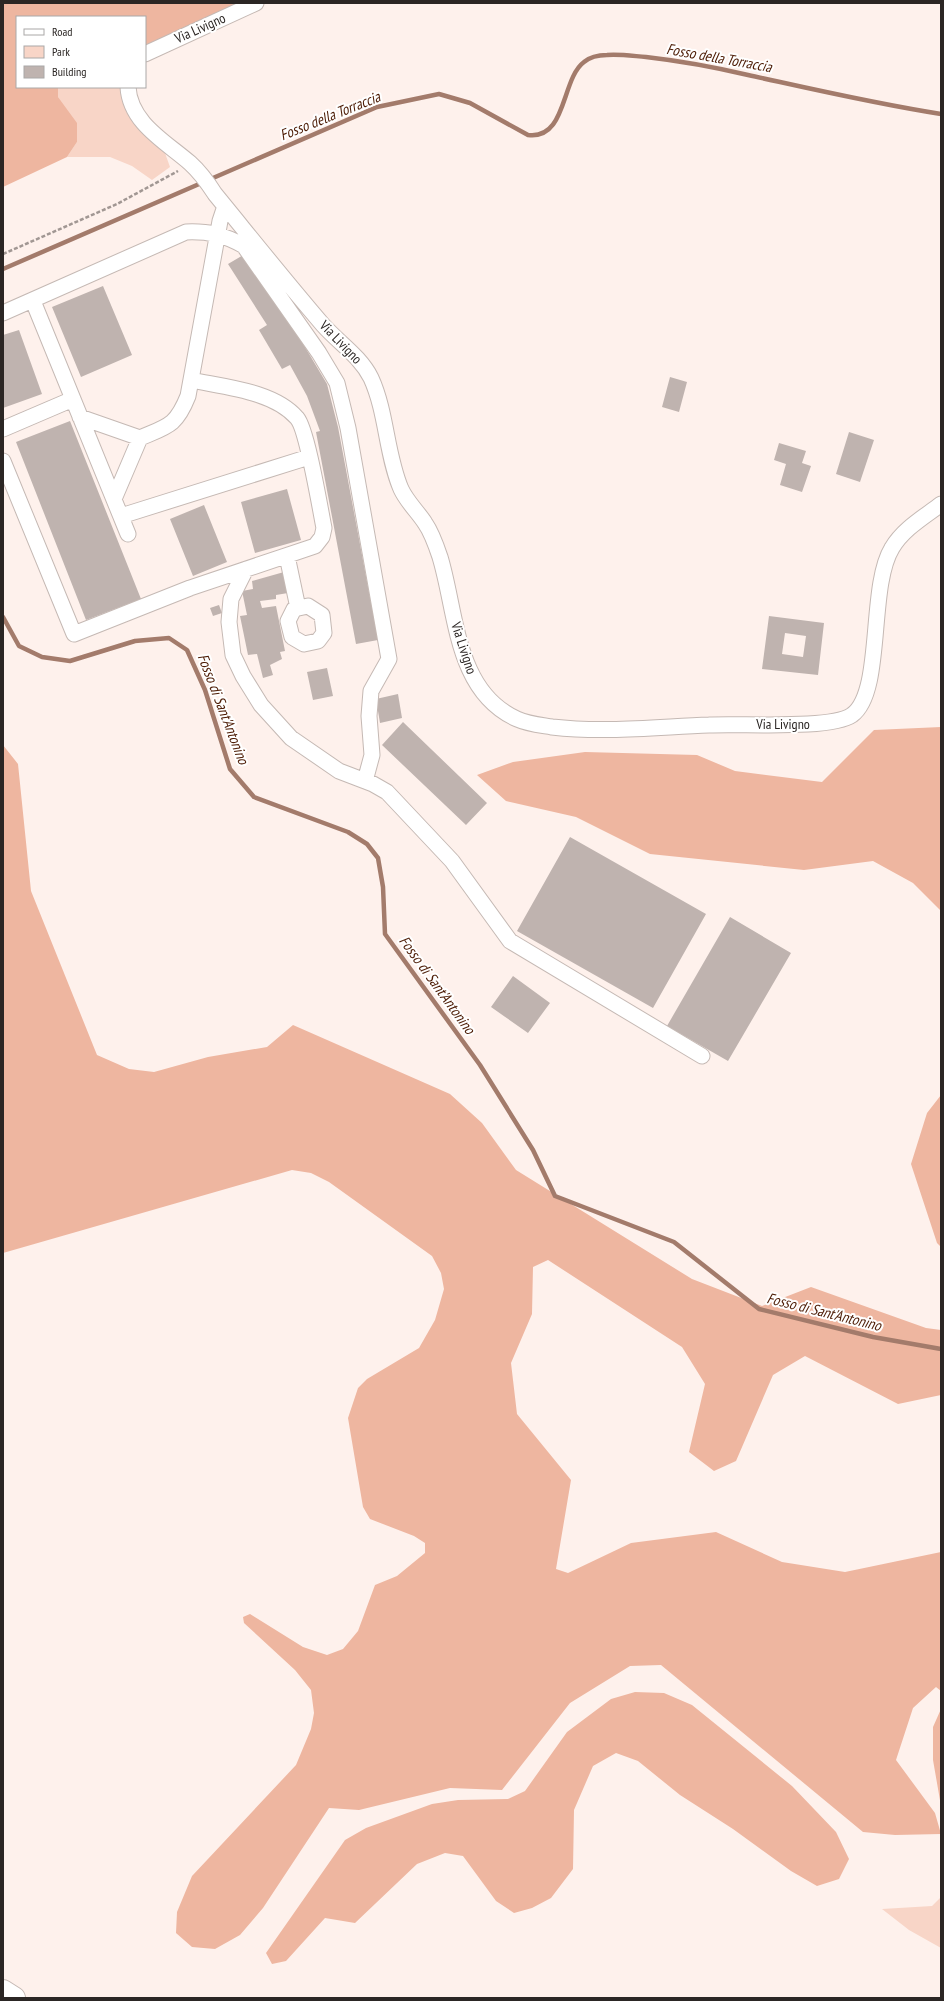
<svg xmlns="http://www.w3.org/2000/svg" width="944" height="2001" viewBox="0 0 944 2001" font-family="'PT Sans Narrow',sans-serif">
<rect width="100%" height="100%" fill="#fef1ec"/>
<path fill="#f8d5c7" d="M58,87H120L127,113L165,153L170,167L152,180L132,166L110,157H67L77,142L58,97Z
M941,1897V1948L909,1930L882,1909L932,1906Z"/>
<path fill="#eeb6a0" d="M3,3H245L145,48V17H17V87H58V97L77,123V142L67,157L3,187Z
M941,727V911L913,883L873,861L804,870L650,854L576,817L506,801L477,775L513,762L585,752L697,755L735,771L822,782L874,730Z
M3,745L18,764L31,891L97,1055L129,1069L154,1072L208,1057L267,1047L293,1025L450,1094L482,1123L516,1170L692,1279L762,1306L811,1287L926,1328L941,1330V1395L898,1404L805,1356L773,1375L736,1461L714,1471L689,1452L705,1384L682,1347L548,1260L533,1267L532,1314L511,1363L517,1414L571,1480L556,1569L568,1573L631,1543L716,1532L782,1562L845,1572L941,1552V1691L936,1687L913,1708L896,1760L935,1813L941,1834L895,1835L863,1832L661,1665L630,1666L570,1703L502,1790L450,1788L359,1810L329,1808L263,1908L240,1935L215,1949L192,1947L176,1933L177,1912L192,1876L296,1765L311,1729L314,1713L311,1690L295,1670L244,1623L243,1617L250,1614L303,1647L327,1655L343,1649L358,1631L375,1585L397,1576L425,1553V1543L414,1536L370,1519L363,1507L348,1418L358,1388L367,1379L419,1348L435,1320L444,1289L441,1273L432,1256L329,1182L311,1173L292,1170L3,1253Z
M941,1095V1247L937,1243L911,1164L927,1113Z
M635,1692L664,1693L692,1705L792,1786L836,1832L849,1859L839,1879L817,1886L791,1871L733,1829L680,1795L638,1761L616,1753L593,1766L574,1810L573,1869L551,1898L532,1908L514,1913L496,1901L463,1856L445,1853L417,1864L355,1923L325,1918L286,1961L272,1964L266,1953L345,1840L366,1828L432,1804L458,1800L508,1799L525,1791L567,1732L611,1699Z
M941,1709V1806L933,1760V1727Z"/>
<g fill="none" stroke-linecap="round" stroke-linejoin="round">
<path stroke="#a37b6b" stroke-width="4.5" d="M3,269L377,107L439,94L470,103L528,135C567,140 561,79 584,62C590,57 600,55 607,55C620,54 633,56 646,57C681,61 714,67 748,75C812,89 876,104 941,114
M3,617L19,646L42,657L70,661L135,641L169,638L187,650L205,690L230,769L254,797L348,832L367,844L378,858L383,887L385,934L480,1065L533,1150L555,1196L674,1242L759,1309L873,1337L941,1349"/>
</g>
<path fill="#bfb3af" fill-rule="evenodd" d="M245,254L290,322L327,384L338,427L378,640L356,644L316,432L320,431L307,396L290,365L282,369L259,330L267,325L228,264Z
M103,286L132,355L81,377L52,307Z
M19,330L42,394L3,408V335Z
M670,377L687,382L679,412L662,407Z
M70,421L141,599L86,620L16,442Z
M849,432L874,440L860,482L836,474Z
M779,443L806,451L802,463L811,466L802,492L780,485L786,464L774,460Z
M287,489L301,540L255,553L241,502Z
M204,505L227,562L193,576L170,519Z
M284,572L288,593L276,595V599L260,601L262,608L276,606L285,651L280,652L282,659L270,665L273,675L263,678L257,654L248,655L240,616L247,615L242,591L253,589L252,581Z
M219,605L222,613L213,616L210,608Z
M769,616L824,623L818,675L762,669ZM785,633L806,636L803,657L782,654Z
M327,668L333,696L313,700L307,672Z
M398,694L402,718L380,723L376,699Z
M403,722L487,803L466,825L382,745Z
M570,837L706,914L653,1008L517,931Z
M730,917L791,953L728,1061L667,1026Z
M513,976L550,1003L528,1033L491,1007Z"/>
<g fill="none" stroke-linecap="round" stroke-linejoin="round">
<defs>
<path id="minor" d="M145,54L256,3
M128,87C130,123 166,142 190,163C200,172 208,183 215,194C251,238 286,282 323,325C339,343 360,356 371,378C387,413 386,454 401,489C407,502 418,512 425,523C432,533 436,545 440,557C457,613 455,691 517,719C528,724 540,725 552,727C604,733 657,727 709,725C740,723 830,730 852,715C884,692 868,587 892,548C903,529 924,517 941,504
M33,301L128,534
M3,313L186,232C208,231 225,235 244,246L319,353L337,383L348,428L389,659L371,691L369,716L372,755L365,781
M80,417L140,438C168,426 176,426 188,396L220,221L225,206
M3,429L73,399
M3,461L74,634L190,588L315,546L322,537L324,528C320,508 307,429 297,418C274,391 224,387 191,380
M114,499L140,438
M121,516L309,457
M287,556L298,608
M246,569L231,599L229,622L233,655L243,676L261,705L291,738L339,771L373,784L387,792L452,861L510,941L702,1056
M308,606L322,615L324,633L318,641L304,644L292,637L288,621L294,609Z"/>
<path id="highway" d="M3,1991L14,1998"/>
</defs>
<use href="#minor" stroke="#c5b9b4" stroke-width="17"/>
<use href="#highway" stroke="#c5b9b4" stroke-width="24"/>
<path stroke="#a19793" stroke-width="2.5" stroke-dasharray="4 2" stroke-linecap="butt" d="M3,254L117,204L178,171"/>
<use href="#minor" stroke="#fff" stroke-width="15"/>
<use href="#highway" stroke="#fff" stroke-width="22"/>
</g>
<g text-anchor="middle" stroke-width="4" stroke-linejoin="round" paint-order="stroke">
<g font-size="14" fill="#2b2624" stroke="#fff">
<text transform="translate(200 28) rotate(-24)" y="5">Via Livigno</text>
<text transform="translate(341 342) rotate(46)" y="5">Via Livigno</text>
<text transform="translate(464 648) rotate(72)" y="5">Via Livigno</text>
<text x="783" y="729">Via Livigno</text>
</g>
<g font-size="15" font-style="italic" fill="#4d1c05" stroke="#fff">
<text transform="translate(719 58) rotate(10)" y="5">Fosso della Torraccia</text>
<text transform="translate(330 116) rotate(-22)" y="5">Fosso della Torraccia</text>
<text transform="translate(223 709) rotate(69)" y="5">Fosso di Sant'Antonino</text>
<text transform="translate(437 985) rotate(54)" y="5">Fosso di Sant'Antonino</text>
<text transform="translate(824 1312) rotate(14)" y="5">Fosso di Sant'Antonino</text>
</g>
</g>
<rect width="944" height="2001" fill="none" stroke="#2b2624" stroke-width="8"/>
<rect x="16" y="16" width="130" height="72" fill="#ffffff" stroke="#aaa8a7"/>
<rect x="24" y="29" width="20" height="6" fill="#ffffff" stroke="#aaa8a7"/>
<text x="52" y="36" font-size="12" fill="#2b2624">Road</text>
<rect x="24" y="46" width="20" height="12" fill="#f8d5c7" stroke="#aaa8a7"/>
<text x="52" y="56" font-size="12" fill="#2b2624">Park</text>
<rect x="24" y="66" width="20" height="12" fill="#bfb3af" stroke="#aaa8a7"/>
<text x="52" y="76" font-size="12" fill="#2b2624">Building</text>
</svg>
